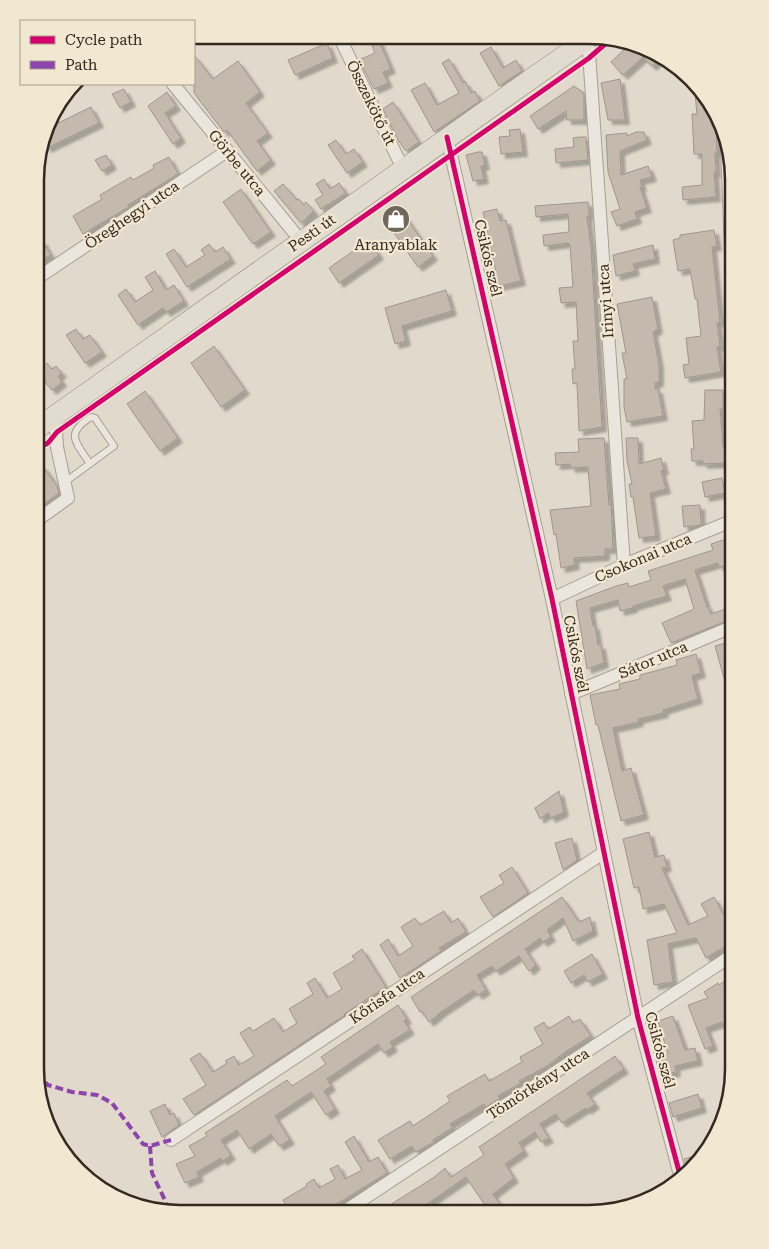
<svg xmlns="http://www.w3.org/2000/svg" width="769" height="1249" viewBox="0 0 769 1249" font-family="'Roboto Serif',serif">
<defs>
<filter id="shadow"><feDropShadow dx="4.5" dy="4.5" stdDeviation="1" flood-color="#0004"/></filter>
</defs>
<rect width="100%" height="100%" fill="#e1dacc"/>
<path fill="#c4b9ad" stroke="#a1968c" filter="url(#shadow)" d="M368,36H377L391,69L383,72L388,83L374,89L359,60L375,53Z
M327,43L333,58L295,75L288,60Z
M630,44L645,51L660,59L652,66L643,57L623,75L611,62Z
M491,47L503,68L516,60L522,71L499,86L480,53Z
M194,55L213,79L238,61L260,92L246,103L268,133L257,141L271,160L257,171L227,130L224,132L194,93Z
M449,59L463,83L465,81L471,93L475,91L480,101L434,132L411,90L425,83L437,105L459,93L442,63Z
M620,79L625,120H608L601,83Z
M694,84L716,115L717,153H715L716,173H714L716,197L683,200L682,187L702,185V154H694L692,114H697Z
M574,86L584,93V120H567L566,111L538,129L530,116Z
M124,89L131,102L120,108L112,94Z
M167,92L176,106L165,113L181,138L173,144L148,106Z
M393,102L419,142L406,151L398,140L383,109Z
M91,107L99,123L47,148L43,140L46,129Z
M520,129L523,152L501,154L499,137L510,136L509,130Z
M636,132H644L647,140L620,151L621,175L648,166L652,177L640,180L642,187H640L647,208L635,212L637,219L617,226L611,212L620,209L608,172L606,135L627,133V136Z
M579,137H586L588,160L556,163L555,149L574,147L573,138Z
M336,140L346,154L354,149L363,162L347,173L328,145Z
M478,152H482L485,165L481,166L484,179L473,181L466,155Z
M106,155L112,165L102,171L95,160Z
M169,157L178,174L128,205L129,207L127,208L83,234L73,216L102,199L100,195L131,177L133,180L154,168L153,165Z
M324,179L330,189L339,183L346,193L321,209L315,200L323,195L316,184Z
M283,184L297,200L299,199L304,205L306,202L314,211L301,223L274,191Z
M241,189L271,232L253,244L223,202Z
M588,202L589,216H587L591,248L602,427L579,431L577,383L573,384L572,369H575L573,341H578L576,302L561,303L559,288L573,287L570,245L568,243L544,246L543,235L569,232L568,214L536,217L535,206Z
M497,209L500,221L506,220L521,281L499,286L483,212Z
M403,213L433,256L418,267L388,224Z
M714,230L717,246L712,247L720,322L717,323L720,346L717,347L721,372L685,378L683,365L689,364L686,338L701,336L697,299H695L690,269L678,271L673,240L680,238V235Z
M42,240L51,255L39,261L36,257V243Z
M369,240L379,255L339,283L329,268Z
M209,244L215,252L223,247L231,259L187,287L166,254L174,249L186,267L205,255L201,250Z
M653,245L655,259L633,264L635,271L616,276L613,255Z
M155,271L166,290L174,285L184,301L166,312L163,308L138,325L118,295L126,289L135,302L153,290L145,277Z
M446,290L452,311L402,326L406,341L395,344L385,308Z
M652,297L658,329L653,332L659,364V382L655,383V389H658L663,416L627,422L624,407V379H627L622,353H626L617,304Z
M76,329L83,339L90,335L102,352L85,363L66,335Z
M214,346L245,390L221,407L191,363Z
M47,363L52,369L56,366L62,373L58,376L62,382L52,390L36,371Z
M705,390H723V409H720L723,447H725L726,463L703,464V461H692L691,449H694L692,421L704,420Z
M145,391L178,438L160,451L127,404Z
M604,438L609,505L611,504L612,525L613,549H605V556L574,558L575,565L561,568L556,534L554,535L550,510L591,506L588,467L571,468L570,464L556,465L555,453L579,452L578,439Z
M626,438H638L639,464L661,458L664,470L661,471L666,489L650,493L656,536L639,538L633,497H631L629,484H632L627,461Z
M43,466L57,486L59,493L42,505L39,501L36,504V471Z
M722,478L725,493L705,497L702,482Z
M700,505L701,525L684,527L682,506Z
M729,538L734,551V554L727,556L730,564L719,567L718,563L695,570L707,607L708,606L711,614L734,606V618L671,643L662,623L694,609L685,579L663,586L667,596L633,606V608L620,611L618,600L590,608L593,626L595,625L598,645H601L604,663L587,669L576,601L616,586L628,583L629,587L651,580L648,571L713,550L711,544Z
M729,642L734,658V703H731L715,646Z
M696,654L701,673L692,676L698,699L663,710L664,713L638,719L639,722L613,728L622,771L631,768L644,815L621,821L598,725H596L590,695L620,689L619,684L640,679V675L677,665L676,660Z
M559,791L564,812L551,818L548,813L540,819L535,808Z
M649,832L655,857L664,855L667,867L662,868L688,925L708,916L701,904L714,897L723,914L734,907V941L706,958L696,938L668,944L673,982L654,985L647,940L677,933L664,904L643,909L639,887L634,888L623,839Z
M572,838L577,860L563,870L555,843Z
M512,867L528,893L493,917L480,897L504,883L499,875Z
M562,897L579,922L590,917L593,931L573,941L563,918L547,930L551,937L543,942L540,938L525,949L536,965L529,971L519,956L496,971L492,966L477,975L486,990L478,995L474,990L438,1014V1015L429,1022L422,1011L420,1012L411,997Z
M444,911L451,923L458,918L466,932L439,948L441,951L400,978L380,945L388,939L398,956L413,946L401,927L415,918L420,925Z
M362,949L386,987L344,1014L345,1015L194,1115L183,1099L206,1085L190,1059L200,1053L213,1072L227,1063L225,1061L234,1056L239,1065L254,1056L240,1033L250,1027L253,1031L274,1018L283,1032L297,1023L289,1009L313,994L307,983L315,978L327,998L342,989L333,973L355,960L352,956Z
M592,954L603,974L588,982L584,975L571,983L564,971Z
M734,974V996L725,1001L734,1015V1023L726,1028L722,1022L706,1028L713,1046L705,1049L688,1005L708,998L704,992L718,983L719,985Z
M398,1005L407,1019L404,1021L410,1030L390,1042L393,1047L384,1053L378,1044L327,1079L331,1086L324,1091L335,1109L326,1115L311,1092L275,1116L290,1140L279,1146L271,1134L249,1149L237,1130L221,1140L231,1155L223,1161L221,1158L197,1172L199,1177L185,1183L176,1164L195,1156L189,1146L207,1136L205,1133L287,1080L292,1086L326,1064L321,1057Z
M569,1016L573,1023L580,1019L591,1036L568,1050L547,1066L519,1081L521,1083L498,1096L500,1098L486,1107L484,1104L450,1124L452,1128L433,1140L434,1142L416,1152L412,1146L390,1159L378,1140L410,1121L413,1126L450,1101L447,1096L485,1074L489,1081L522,1062L520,1057L543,1044L534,1028L544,1022L548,1029Z
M673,1016L685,1050L695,1048L698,1061L675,1066L676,1072L662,1075L657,1057L668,1054L658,1021Z
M615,1056L624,1069L587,1093L595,1104L587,1110L586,1108L562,1123L556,1114L540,1124L549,1138L541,1142L535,1132L519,1143L524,1151L505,1164L514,1178L493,1194L500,1204L489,1211L466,1177L427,1204L433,1214H423L419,1207L409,1213H377L433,1178L445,1168L451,1177L484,1155L479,1147Z
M698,1094L702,1108L673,1117L669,1103Z
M165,1104L170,1115L174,1113L179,1125L162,1137L150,1111Z
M354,1136L369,1162L378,1157L387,1173L322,1213H290L283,1200L307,1186L306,1184L314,1179L319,1188L335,1179L330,1169L338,1165L345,1179L362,1170L345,1142Z
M706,1153L704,1157L687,1170L684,1159Z"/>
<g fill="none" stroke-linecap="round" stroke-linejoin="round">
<defs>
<path id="lane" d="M65,482L114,446L95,418L91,417C64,434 76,442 90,464"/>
<path id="street" d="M339,36L403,169
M588,38L624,565
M173,84L301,241
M447,137L552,599L638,1018L680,1175
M727,144L734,334
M36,279L227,151
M36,521L68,498L57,447L55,416
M552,599L624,565L734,520
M571,694L734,626
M171,1140L603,853
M342,1213L734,954"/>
<path id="primary" d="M36,429L589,38"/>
</defs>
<use href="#lane" stroke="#a69f95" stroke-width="8"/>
<use href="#street" stroke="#a69f95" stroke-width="14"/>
<use href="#primary" stroke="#8c857c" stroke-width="21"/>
<use href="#lane" stroke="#eae6dd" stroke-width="6"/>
<use href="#street" stroke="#eae6dd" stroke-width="12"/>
<use href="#primary" stroke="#e1dccf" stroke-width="20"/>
<path stroke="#8e44ad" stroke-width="4" stroke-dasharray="8 4" stroke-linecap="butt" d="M36,1074L48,1085L72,1092L97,1095L112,1103L143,1144L150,1146L171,1140
M150,1146L152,1173L171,1213"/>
<defs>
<path id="cycleway" d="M447,137L552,599L638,1018L680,1175
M36,449L48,443L57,432L589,58L612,38"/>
</defs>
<use href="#cycleway" stroke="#f2e8d2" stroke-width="8"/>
<use href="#cycleway" stroke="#d6006c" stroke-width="5"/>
</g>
<defs>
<symbol id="shop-disc" viewBox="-11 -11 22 22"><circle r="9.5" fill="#71675c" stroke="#f2e8d2"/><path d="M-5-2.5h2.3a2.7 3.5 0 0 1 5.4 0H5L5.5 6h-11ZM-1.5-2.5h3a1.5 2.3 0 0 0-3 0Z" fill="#fff"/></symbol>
</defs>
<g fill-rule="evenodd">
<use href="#shop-disc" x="380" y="203" width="32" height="32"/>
</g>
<g text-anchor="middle" stroke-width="4.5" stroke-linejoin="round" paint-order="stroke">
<g font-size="15" fill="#34291f" stroke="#f2e8d2">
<text transform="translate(371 103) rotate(64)" y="5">Összekötő út</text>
<text transform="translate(237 163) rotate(51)" y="5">Görbe utca</text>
<text transform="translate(132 215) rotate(-34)" y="5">Öreghegyi utca</text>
<text transform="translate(312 233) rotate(-35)" y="5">Pesti út</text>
<text transform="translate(488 258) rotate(77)" y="5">Csikós szél</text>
<text transform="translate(606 301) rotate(-94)" y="5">Irinyi utca</text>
<text transform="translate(643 558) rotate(-23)" y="5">Csokonai utca</text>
<text transform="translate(576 654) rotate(79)" y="5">Csikós szél</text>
<text transform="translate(653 660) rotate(-23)" y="5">Sátor utca</text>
<text transform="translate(387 996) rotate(-34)" y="5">Kőrisfa utca</text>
<text transform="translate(660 1050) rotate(75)" y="5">Csikós szél</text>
<text transform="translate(538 1084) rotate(-33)" y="5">Tömörkény utca</text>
</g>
<g font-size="15" fill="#34291f" stroke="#f2e8d2">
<text x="396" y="250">Aranyablak</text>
</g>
</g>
<path d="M0 0H769V1249H0ZM180 44H589A136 136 0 0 1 725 180V1069A136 136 0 0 1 589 1205H180A136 136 0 0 1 44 1069V180A136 136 0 0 1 180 44Z" fill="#f2e8d2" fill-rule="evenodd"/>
<path fill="none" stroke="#34291f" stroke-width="2.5" d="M180 44H589A136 136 0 0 1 725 180V1069A136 136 0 0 1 589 1205H180A136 136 0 0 1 44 1069V180A136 136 0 0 1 180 44Z"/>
<rect x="20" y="20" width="175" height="65" fill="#f2e8d2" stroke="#a69c8a"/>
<rect x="30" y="36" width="25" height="8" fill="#d6006c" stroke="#a69c8a"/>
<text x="65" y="45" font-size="15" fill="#34291f">Cycle path</text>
<rect x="30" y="61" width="25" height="8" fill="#8e44ad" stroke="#a69c8a"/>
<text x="65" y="70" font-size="15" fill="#34291f">Path</text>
</svg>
